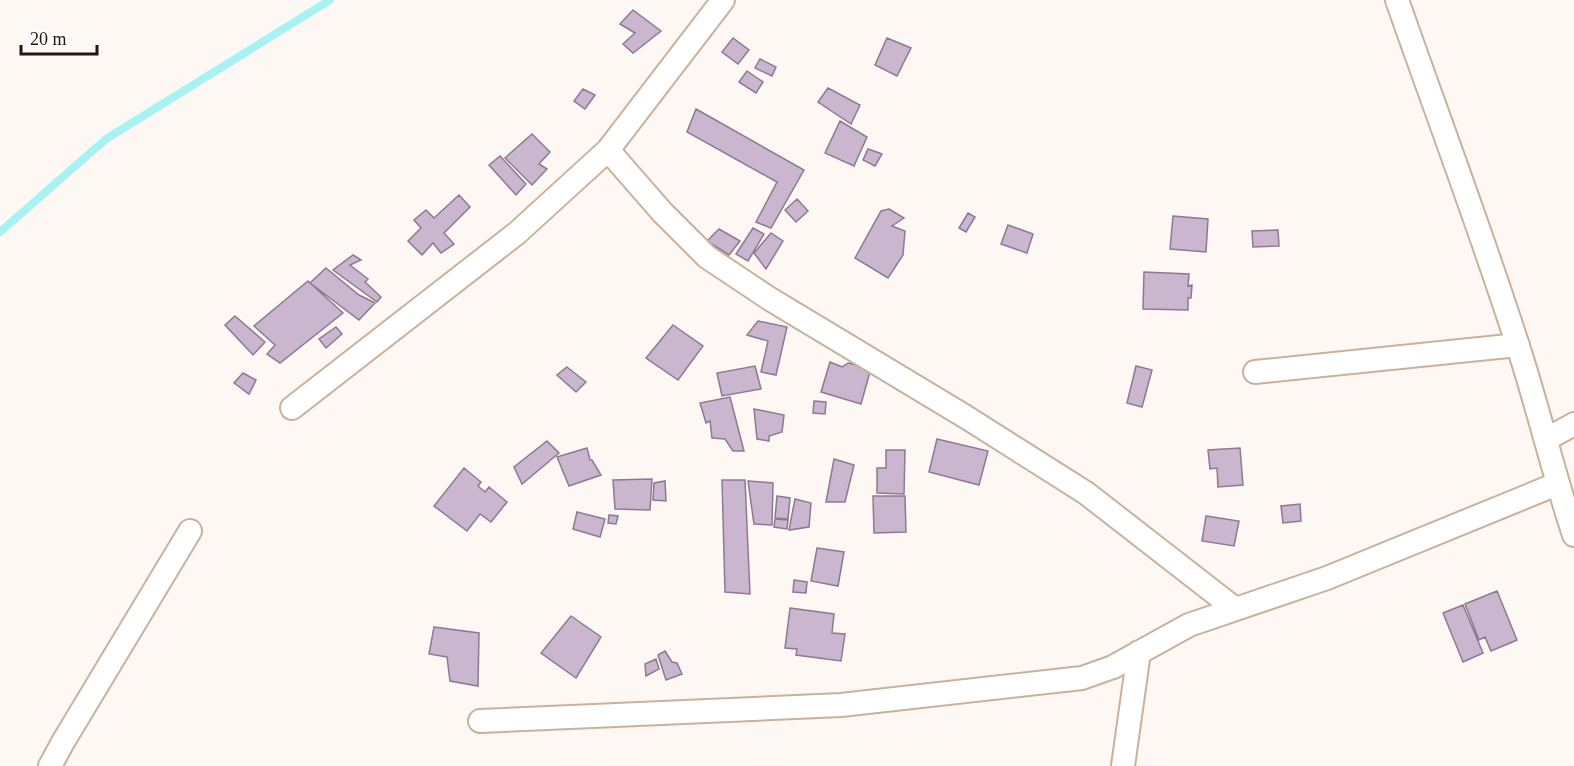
<svg xmlns="http://www.w3.org/2000/svg" width="1574" height="766" viewBox="0 0 1574 766" font-family="Georgia,serif">
<rect width="100%" height="100%" fill="#fdf8f4"/>
<g fill="none" stroke-linecap="round" stroke-linejoin="round">
<path stroke="#a7f2f2" stroke-width="8" d="M0,232L106,139L330,0"/>
</g>
<path fill="#cab6cf" stroke="#8d7991" stroke-width="1.5" d="M633,10L661,31L633,53L623,44L635,33L620,24Z
M733,38L749,50L738,64L722,52Z
M887,38L911,48L897,76L875,65Z
M760,59L776,67L772,76L755,68Z
M747,71L763,82L756,93L739,82Z
M828,88L860,105L851,124L818,102Z
M583,89L595,95L585,109L574,101Z
M696,109L804,170L771,228L756,222L777,182L687,132Z
M840,121L867,137L854,166L825,153Z
M532,134L550,152L539,164L547,169L532,185L505,158Z
M868,149L882,154L875,166L863,160Z
M500,156L526,184L516,195L489,165Z
M459,195L470,207L444,233L454,244L441,253L433,243L422,255L408,241L421,228L414,220L426,210L434,218Z
M797,199L808,211L796,222L785,210Z
M889,209L904,218L892,226L905,231L903,255L888,278L855,258L881,211Z
M968,213L975,217L966,232L959,228Z
M1173,216L1208,219L1206,252L1170,249Z
M1008,225L1033,234L1027,253L1001,244Z
M753,228L764,234L748,261L736,254Z
M719,229L740,241L729,255L707,241Z
M1278,230L1279,246L1253,247L1252,231Z
M771,233L783,241L766,269L754,253Z
M353,255L361,260L350,265L368,279L365,282L381,297L377,302L333,270Z
M326,268L359,295L375,303L359,320L310,283Z
M1144,272L1189,274L1188,286L1192,285L1191,298H1188V310L1143,309Z
M308,281L343,313L280,363L267,354L275,345L254,326Z
M235,316L265,342L253,355L225,325Z
M758,321L787,327L776,375L761,372L768,341L747,335Z
M673,325L703,346L678,380L646,358Z
M336,327L342,334L326,348L319,339Z
M830,362L842,367L848,363L871,368L861,404L821,392Z
M755,366L761,389L722,396L717,373Z
M1136,366L1152,370L1142,407L1127,403Z
M567,367L586,382L576,392L557,375Z
M243,373L256,380L249,394L234,383Z
M730,397L744,451H733L725,439L712,438L710,421L706,423L700,403Z
M814,401L826,402L825,414L813,413Z
M754,409L784,415L782,432L769,436V441L757,439Z
M937,439L988,451L979,485L929,472Z
M547,441L559,453L522,484L514,467Z
M587,448L590,460H592L601,475L569,486L557,457Z
M1240,448L1243,485L1218,487L1217,468L1210,469L1208,450Z
M886,450H905L904,494L877,493V468H886Z
M834,459L854,465L845,502H826Z
M464,468L481,482L478,486L485,492L489,487L507,502L491,522L480,514L467,531L434,506Z
M652,479L650,510L615,509L613,480Z
M722,480H745L750,594L725,592Z
M665,481L666,501L653,500L654,483Z
M748,481L773,483L772,525L754,524Z
M777,496L790,498L788,519L775,518Z
M873,496H905L906,532L874,533Z
M795,499L811,503L809,527L789,530Z
M1300,504L1301,521L1283,523L1281,506Z
M577,512L605,519L600,537L573,529Z
M609,515L618,516L616,524L608,523Z
M1206,516L1239,521L1234,546L1202,541Z
M775,519L788,520L787,529L774,527Z
M817,548L844,552L838,586L811,581Z
M794,580L807,582L806,593L793,592Z
M1497,591L1517,640L1491,651L1485,637L1479,640L1465,604Z
M1463,605L1483,653L1463,662L1443,613Z
M790,608L834,614L832,633L845,634L841,661L796,655L797,649L785,648Z
M571,616L601,637L576,678L541,653Z
M434,627L479,633L478,686L450,681L447,657L429,654Z
M665,651L672,662L677,663L682,674L666,680L658,655Z
M656,659L659,669L646,676L645,664Z"/>
<g fill="none" stroke-linecap="round" stroke-linejoin="round">
<defs>
<path id="street" d="M1397,0C1437,114 1480,228 1517,343C1538,407 1553,472 1574,535
M608,150L662,212L707,257L770,299L966,417L1086,493L1234,608
M1255,372L1518,345
M292,408L517,233L608,150L723,0
M1547,439L1574,424
M480,721L841,705L1082,678L1113,667L1189,625L1327,578L1557,484
M50,766L63,742L190,531
M1123,766L1139,652"/>
</defs>
<use href="#street" stroke="#cab19b" stroke-width="26"/>
<use href="#street" stroke="#fff" stroke-width="22"/>
</g>
<path d="M21 45v9h76v-9" fill="none" stroke="#20170f" stroke-width="3"/>
<text x="30" y="45" font-size="18" fill="#20170f" stroke="#ffffff" stroke-width="4.5" paint-order="stroke">20 m</text>
</svg>
